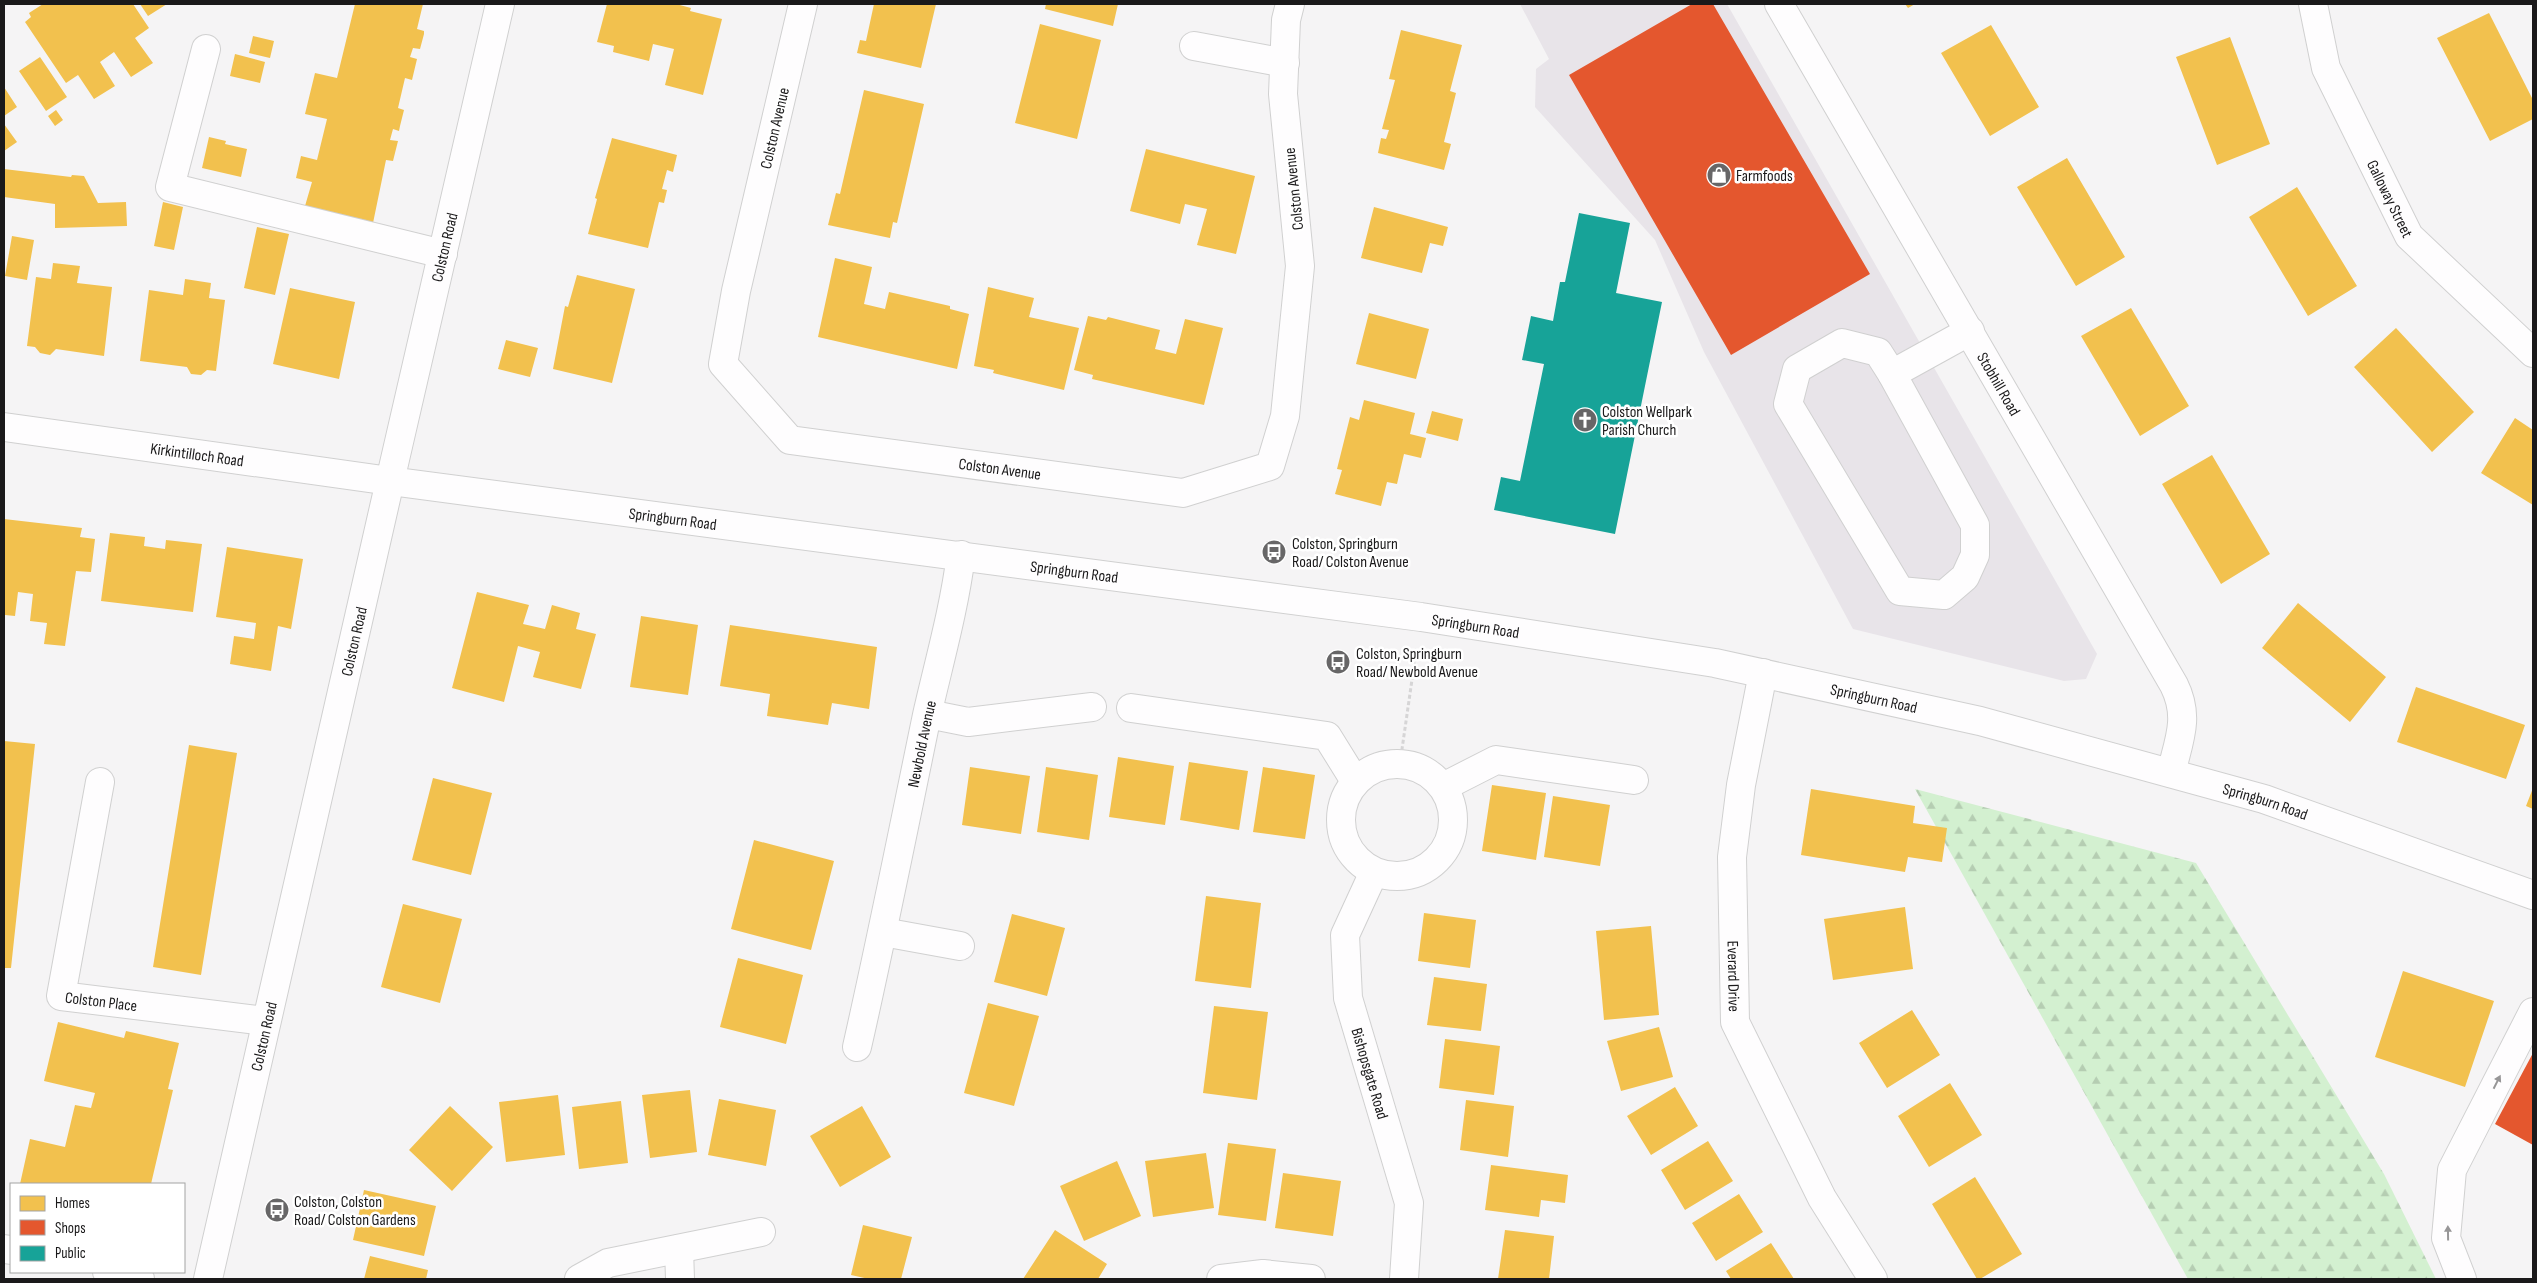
<svg xmlns="http://www.w3.org/2000/svg" width="2537" height="1283" viewBox="0 0 2537 1283" font-family="'Sofia Sans Condensed',sans-serif">
<defs>
<pattern id="forest-firs" width="22" height="20" patternUnits="userSpaceOnUse" patternTransform="scale(1.25)"><rect width="22" height="20" fill="#d3f0d0"/><path d="M5 1l3.5 6h-7zM16 11l3.5 6h-7z" fill="#b5cdb2"/></pattern>
</defs>
<rect width="100%" height="100%" fill="#f5f4f5"/>
<path fill="#e8e4e9" d="M1520,4H1727L2097,654L2086,679L2064,681L1853,629L1704,352L1655,240L1535,107L1536,69L1549,59Z"/>
<path fill="url(#forest-firs)" d="M1915,789L2196,863L2384,1174L2436,1279H2188Z"/>
<path fill="#f2c14e" d="M43,4H133L149,28L135,38L153,63L131,77L114,52L100,62L115,86L94,99L78,75L66,83L25,22L31,17L29,13Z
M140,4H167L148,16Z
M355,4H423L417,29L424,31V34L420,49L413,48L410,57L417,59L412,80L405,78L398,108L404,110L400,126L399,131L393,129L390,140L398,141L393,161L386,160L373,223L305,206L312,182L296,178L301,156L317,160L327,119L305,114L315,73L337,78Z
M607,4H676L691,8L690,11L722,19L703,95L665,85L674,49L653,44L649,61L613,52L614,46L597,42Z
M874,4H936L921,68L857,53L860,40L866,41Z
M1046,4H1118L1113,26L1045,9Z
M1905,4H1915L1908,8Z
M2489,13L2533,100V119L2490,141L2437,38Z
M1040,24L1101,40L1077,139L1015,123Z
M1991,25L2039,107L1990,136L1941,53Z
M1401,30L1462,45L1450,91L1456,93L1444,142L1451,144L1444,170L1378,153L1381,138L1386,139L1389,130L1382,129L1395,80L1389,79Z
M253,36L274,41L270,58L249,53Z
M2230,37L2270,144L2217,165L2176,57Z
M235,54L265,62L260,83L230,76Z
M40,57L67,97L46,111L19,71Z
M4,87L17,107L4,116Z
M864,90L924,104L897,223L893,222L890,238L828,225L836,193L840,194Z
M56,110L63,120L55,126L48,116Z
M4,124L17,142L4,151Z
M209,137L226,141L225,144L247,149L241,177L202,168Z
M612,138L677,155L673,172L667,170L662,189L667,190L664,203L659,202L648,248L588,234L597,199L595,198Z
M1146,149L1255,176L1236,254L1197,245L1207,209L1185,204L1180,224L1130,211Z
M2067,158L2125,257L2076,286L2017,187Z
M4,169L71,177L72,175L84,176L98,203L126,202L127,226L55,228V204L4,197Z
M2297,187L2357,286L2308,316L2249,217Z
M163,202L183,207L174,250L154,246Z
M1374,207L1448,227L1443,246L1430,243L1422,273L1361,258Z
M257,227L289,234L275,295L244,288Z
M12,236L34,240L27,280L5,276Z
M835,258L872,267L864,304L885,309L889,292L950,306V309L969,314L957,369L818,337Z
M53,263L80,266L77,283L112,287L104,356L56,349L50,355L40,353L35,347L27,346L36,277L51,279Z
M577,275L635,289L612,383L553,369L565,306L568,307Z
M185,279L211,283L209,298L225,300L216,371L207,370L201,375L191,374L187,367L140,361L149,290L183,295Z
M988,287L1034,298L1029,317L1079,328L1064,390L993,373L994,370L974,366Z
M290,288L355,302L339,379L273,364Z
M2131,308L2189,406L2140,436L2081,336Z
M1369,313L1429,329L1416,379L1356,364Z
M1088,316L1106,320L1108,317L1160,330L1155,349L1176,354L1185,319L1223,328L1204,405L1092,379L1093,375L1074,370Z
M2396,328L2474,412L2432,452L2354,367Z
M506,340L538,348L530,377L498,369Z
M1364,400L1415,413L1410,434L1426,438L1421,458L1404,454L1397,484L1387,482L1381,506L1335,494L1342,470L1337,469L1350,417L1359,420Z
M1432,411L1463,419L1458,441L1426,433Z
M2515,418L2533,430V505L2481,473Z
M2212,455L2270,554L2221,584L2162,484Z
M4,519L82,528L80,537L95,539L91,572L76,571L65,646L44,644L47,623L30,621L33,594L18,592L15,616L5,615Z
M110,533L145,537L144,546L165,549L166,540L202,544L193,612L101,601Z
M227,547L303,559L291,629L278,626L271,671L230,664L234,636L254,639L256,623L216,617Z
M477,592L529,605L523,624L545,629L552,605L580,613L576,629L596,634L581,689L533,677L540,652L518,646L504,702L452,688Z
M2298,603L2386,677L2350,722L2262,648Z
M641,616L698,625L688,695L630,687Z
M730,625L877,647L869,709L832,703L828,725L767,716L770,694L720,686Z
M2416,687L2525,725L2506,779L2397,742Z
M4,741L35,744L11,968H4Z
M189,745L237,753L201,975L153,967Z
M1118,757L1174,766L1165,825L1109,817Z
M1189,762L1248,771L1239,830L1180,820Z
M970,767L1030,776L1021,834L962,825Z
M1046,767L1098,775L1089,840L1037,832Z
M1263,767L1315,775L1305,839L1253,832Z
M433,778L492,793L471,875L412,860Z
M1492,785L1546,793L1536,860L1482,851Z
M2533,788V809L2526,806Z
M1811,789L1915,806L1913,823L1947,828L1942,862L1908,857L1905,872L1801,855Z
M1553,796L1610,805L1600,866L1544,857Z
M754,840L834,861L811,950L731,929Z
M1206,896L1261,903L1251,988L1195,981Z
M403,904L462,919L440,1003L381,987Z
M1905,907L1913,969L1833,980L1824,919Z
M1424,913L1476,920L1470,968L1418,961Z
M1012,914L1065,928L1047,996L994,982Z
M1651,926L1659,1015L1604,1020L1596,931Z
M738,958L803,975L786,1044L720,1027Z
M2403,971L2494,1001L2465,1087L2375,1057Z
M1434,977L1487,984L1481,1031L1427,1025Z
M988,1003L1039,1016L1014,1106L964,1093Z
M1214,1006L1268,1012L1257,1100L1203,1093Z
M1912,1010L1940,1055L1887,1088L1859,1043Z
M58,1022L124,1038L126,1031L179,1043L168,1089L173,1090L151,1184H20L30,1139L65,1147L75,1105L91,1108L95,1093L44,1081Z
M1659,1027L1673,1077L1621,1091L1607,1041Z
M1445,1039L1500,1046L1494,1095L1439,1088Z
M1950,1083L1982,1135L1929,1167L1898,1116Z
M1675,1087L1698,1126L1651,1155L1627,1116Z
M690,1090L697,1152L650,1158L642,1095Z
M558,1095L565,1155L506,1162L499,1102Z
M719,1099L776,1110L766,1166L708,1155Z
M1466,1100L1514,1106L1508,1157L1460,1150Z
M621,1101L628,1163L579,1169L572,1107Z
M450,1106L493,1147L452,1191L409,1150Z
M862,1106L891,1157L840,1187L810,1136Z
M1708,1141L1733,1181L1685,1210L1661,1170Z
M1228,1143L1276,1149L1266,1221L1218,1215Z
M1206,1153L1214,1208L1153,1217L1145,1161Z
M1117,1161L1141,1216L1084,1241L1060,1186Z
M1491,1165L1568,1175L1565,1203L1541,1200L1539,1217L1485,1210Z
M1283,1173L1341,1181L1333,1236L1275,1228Z
M1975,1177L2022,1254L1980,1279H1977L1932,1204Z
M364,1190L436,1206L424,1256L353,1240Z
M1739,1194L1763,1232L1716,1261L1692,1223Z
M863,1225L912,1237L901,1279H869L851,1275Z
M1055,1230L1107,1264L1098,1279H1023Z
M1505,1230L1554,1236L1549,1279H1498Z
M1771,1243L1794,1279H1731L1726,1271Z
M370,1256L428,1270L426,1279H364Z"/>
<path fill="#e4572e" d="M1692,4H1713L1870,274L1731,355L1569,75Z
M2533,1053V1145L2495,1124Z"/>
<path fill="#17a398" d="M1579,213L1630,223L1616,293L1662,302L1615,534L1494,510L1501,477L1520,481L1544,364L1522,360L1531,316L1553,321L1560,282H1565Z"/>
<g fill="none" stroke-linecap="round" stroke-linejoin="round">
<defs>
<g id="minor">
<path id="s1" d="M803,4L736,291L723,364L790,440L1183,493L1270,466L1285,416L1300,266L1283,94L1286,20L1290,4"/>
<path id="s2" d="M1779,4L2174,685C2190,717 2179,740 2171,773"/>
<path id="s3" d="M2313,4L2326,68L2409,236L2533,353"/>
<path d="M1194,46L1285,63"/>
<path d="M206,49L170,187L443,254"/>
<path d="M1842,343L1878,352L1892,374L1975,525V555L1965,577L1944,595L1900,591L1788,404L1797,369Z"/>
<path d="M1892,374L1970,331"/>
<path id="s4" d="M1763,673L1741,785L1732,857L1735,1022L1822,1198L1873,1279"/>
<path d="M1131,708L1327,736L1355,781"/>
<path d="M928,714L968,722L1092,707"/>
<circle cx="1397" cy="820" r="56"/>
<path id="s5" d="M100,782L61,996L266,1021"/>
<path d="M1443,787L1496,760L1634,780"/>
<path id="s6" d="M1374,872L1345,935L1348,998L1409,1203L1404,1279"/>
<path d="M883,932L960,946"/>
<path id="s7" d="M857,1047C882,937 904,826 927,715C939,662 954,610 961,555"/>
<path d="M4,1249L11,1250"/>
<path d="M679,1249L680,1279"/>
<path d="M107,1272L140,1279"/>
<path id="s8" d="M208,1279L390,481"/>
<path d="M579,1279L608,1263L761,1232"/>
<path d="M1221,1279L1263,1274L1311,1279"/>
<path d="M2462,1279L2446,1238L2452,1170L2533,1012"/>
</g>
<g id="major">
<path id="s9" d="M4,427L390,481L1421,617L1715,663L1980,721L2264,799L2533,895"/>
<path id="s10" d="M390,481L500,4"/>
</g>
</defs>
<use href="#minor" stroke="#d0d0d0" stroke-width="30"/>
<use href="#major" stroke="#d0d0d0" stroke-width="30"/>
<path stroke="#d6d5d6" stroke-width="3" stroke-dasharray="4 2.5" stroke-linecap="butt" d="M1400,763L1416,652"/>
<use href="#minor" stroke="#fefdfe" stroke-width="28"/>
<use href="#major" stroke="#fefdfe" stroke-width="28"/>
</g>
<defs><path id="oneway-solid" d="M-6-.8H1V-3.2L6.5 0L1 3.2V.8H-6Z" transform="scale(1.25)"/></defs>
<g fill="#979697">
<use href="#oneway-solid" transform="translate(2497 1082) rotate(-63)"/>
<use href="#oneway-solid" transform="translate(2448 1233) rotate(-91)"/>
</g>
<defs>
<symbol id="shop-disc" viewBox="-11 -11 22 22"><circle r="9.5" fill="#676667" stroke="#fff"/><path d="M-5-2.5h2.3a2.7 3.5 0 0 1 5.4 0H5L5.5 6h-11ZM-1.5-2.5h3a1.5 2.3 0 0 0-3 0Z" fill="#fff"/></symbol>
<symbol id="church-disc" viewBox="-11 -11 22 22"><circle r="9.5" fill="#676667" stroke="#fff"/><path d="M-1.2-6h2.4v3.5h3.3v2.4h-3.3V6h-2.4V-.1h-3.3v-2.4h3.3Z" fill="#fff"/></symbol>
<symbol id="bus-disc" viewBox="-11 -11 22 22"><circle r="9.5" fill="#676667" stroke="#fff"/><path d="M-5-6H5V4H4V6H2V4H-2V6H-4V4H-5ZM-3.5-4V0h7V-4ZM-3.5 1.2v1.5H-2V1.2ZM2 1.2v1.5H3.5V1.2Z" fill="#fff"/></symbol>
</defs>
<g fill-rule="evenodd">
<use href="#shop-disc" x="1705" y="161" width="28" height="28"/>
<use href="#church-disc" x="1571" y="406" width="28" height="28"/>
<use href="#bus-disc" x="1260" y="538" width="28" height="28"/>
<use href="#bus-disc" x="1324" y="648" width="28" height="28"/>
<use href="#bus-disc" x="263" y="1196" width="28" height="28"/>
</g>
<g text-anchor="middle" stroke-width="5" stroke-linejoin="round" paint-order="stroke">
<g font-size="16" fill="#1a191a" stroke="#fff">
<text transform="translate(774 128) rotate(-77)" y="6">Colston Avenue</text>
<text transform="translate(1293 189) rotate(-96)" y="6">Colston Avenue</text>
<text dy="6" stroke="none"><textPath href="#s3" startOffset="211">Galloway Street</textPath></text>
<text dy="6" stroke="none"><textPath href="#s10" startOffset="240">Colston Road</textPath></text>
<text dy="6" stroke="none"><textPath href="#s2" startOffset="439">Stobhill Road</textPath></text>
<text dy="6" stroke="none"><textPath href="#s9" startOffset="195">Kirkintilloch Road</textPath></text>
<text dy="6" stroke="none"><textPath href="#s1" startOffset="682">Colston Avenue</textPath></text>
<text dy="6" stroke="none"><textPath href="#s9" startOffset="675">Springburn Road</textPath></text>
<text dy="6" stroke="none"><textPath href="#s9" startOffset="1080">Springburn Road</textPath></text>
<text dy="6" stroke="none"><textPath href="#s9" startOffset="1485">Springburn Road</textPath></text>
<text dy="6" stroke="none"><textPath href="#s8" startOffset="654">Colston Road</textPath></text>
<text dy="6" stroke="none"><textPath href="#s9" startOffset="1890">Springburn Road</textPath></text>
<text dy="6" stroke="none"><textPath href="#s7" startOffset="310">Newbold Avenue</textPath></text>
<text dy="6" stroke="none"><textPath href="#s9" startOffset="2295">Springburn Road</textPath></text>
<text dy="6" stroke="none"><textPath href="#s4" startOffset="306">Everard Drive</textPath></text>
<text dy="6" stroke="none"><textPath href="#s5" startOffset="258">Colston Place</textPath></text>
<text dy="6" stroke="none"><textPath href="#s8" startOffset="249">Colston Road</textPath></text>
<text dy="6" stroke="none"><textPath href="#s6" startOffset="211">Bishopsgate Road</textPath></text>
</g>
<g font-size="16" fill="#1a191a" stroke="#fff" text-anchor="start">
<text x="1736" y="181">Farmfoods</text>
<text x="1602" y="417">Colston Wellpark<tspan x="1602" dy="18">Parish Church</tspan></text>
<text x="1292" y="549">Colston, Springburn<tspan x="1292" dy="18">Road/ Colston Avenue</tspan></text>
<text x="1356" y="659">Colston, Springburn<tspan x="1356" dy="18">Road/ Newbold Avenue</tspan></text>
<text x="294" y="1207">Colston, Colston<tspan x="294" dy="18">Road/ Colston Gardens</tspan></text>
</g>
</g>
<rect width="2537" height="1283" fill="none" stroke="#1a191a" stroke-width="10"/>
<rect x="10" y="1183" width="175" height="90" fill="#ffffff" stroke="#a3a3a3"/>
<rect x="20" y="1196" width="25" height="15" fill="#f2c14e" stroke="#a3a3a3"/>
<text x="55" y="1208" font-size="15" fill="#1a191a">Homes</text>
<rect x="20" y="1220" width="25" height="15" fill="#e4572e" stroke="#a3a3a3"/>
<text x="55" y="1233" font-size="15" fill="#1a191a">Shops</text>
<rect x="20" y="1246" width="25" height="15" fill="#17a398" stroke="#a3a3a3"/>
<text x="55" y="1258" font-size="15" fill="#1a191a">Public</text>
</svg>
